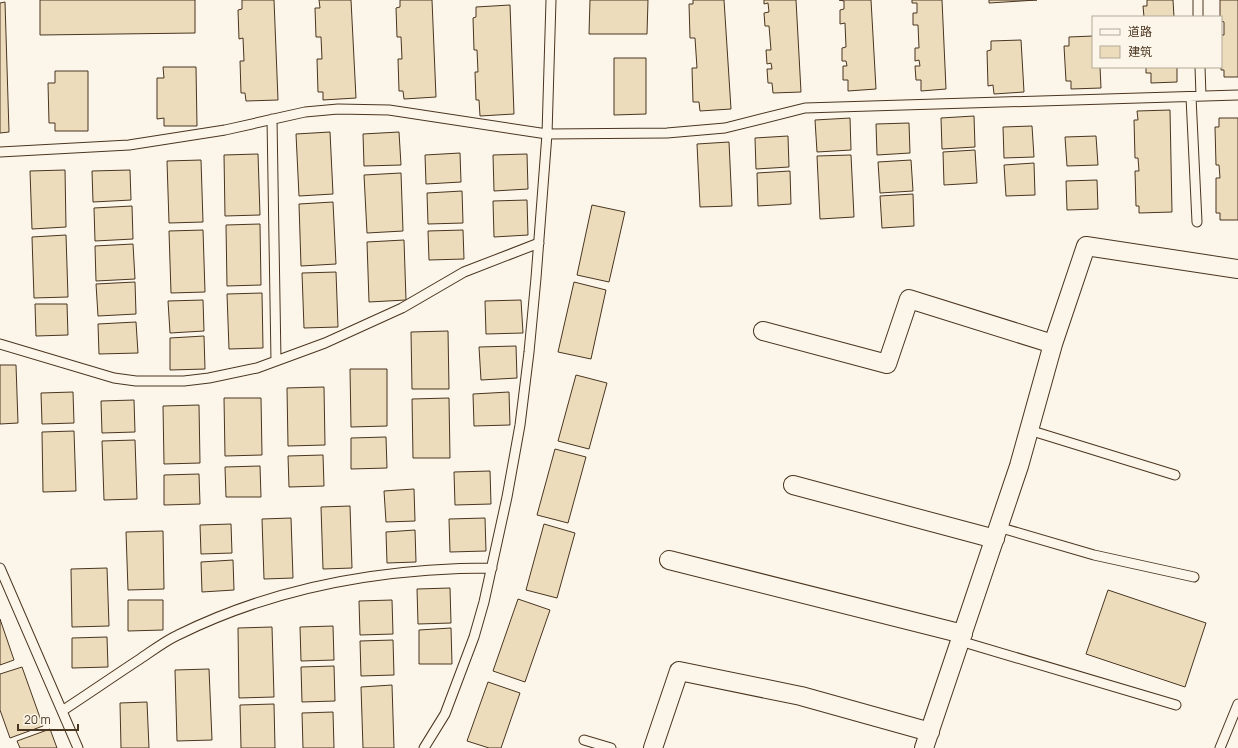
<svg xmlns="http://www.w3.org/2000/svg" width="1238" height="748" viewBox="0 0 1238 748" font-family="Manrope,'Noto Sans SC',sans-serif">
<rect width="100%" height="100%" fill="#fbf6e9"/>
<path fill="#ecdcbc" stroke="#4a3520" d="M40,0H195V33L40,35Z
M242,0H274L278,100L246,101L245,93H241L240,61H244L243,38L239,39L238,10L242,9Z
M319,0H351L356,98L323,100V92H318L317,59H322L321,37H316L315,8H320Z
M400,0H432L436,97L404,99L403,91H399L398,59H402L401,37H397L396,8L400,7Z
M590,0H648L647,34H589Z
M693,0H724L731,109L700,111L699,102H693L692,68H697L695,38H690L689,4H693Z
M764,0H796L801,92L773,93L772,83H768L767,69H772L771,63L767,64L766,50H771L769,26H765L764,13L769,12L768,3L764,4Z
M839,0H871L876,89L848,91V80H843V66H847L846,61H842V48L846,47L845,23L840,24V10L844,9V1Z
M912,0H942L946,89L921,91V80H916L915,66H920L919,60L915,61V48H919L918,25H913V13H917V3H912Z
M989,0H1037L989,3Z
M1147,0H1173L1174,17H1144L1143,6H1147Z
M1220,0H1238V77H1224V70H1221V35H1224V22L1221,21L1220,17Z
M5,2L9,132L0,133V3Z
M510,5L514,114L480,116L479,100H476L475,72H478L477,50H474L473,18L476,17V7Z
M1093,36V67H1100L1101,88L1071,89V81H1066L1064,46H1069V37Z
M1021,40L1024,92L994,94L993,85L988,86L987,51L991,50V41Z
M614,58H646V114L614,115Z
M163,67H196L197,126H164V118L157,119V78H164Z
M1146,67H1177V82L1151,83V73H1146Z
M55,71H88V131H55V123H49L48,83H55Z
M1170,110L1172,212L1139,213V206H1136L1135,171H1139L1138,158H1135L1134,120H1138L1137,111Z
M974,116L975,147L942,149L941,118Z
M850,118L851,150L817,152L815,120Z
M1219,118H1238V220H1220V213H1216V178H1220L1219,165H1216L1215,127H1219Z
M909,123L910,153L877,155L876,124Z
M1032,126L1034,157L1004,158L1003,127Z
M330,132L333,194L299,196L296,134Z
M399,132L401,165L364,166L363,134Z
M788,136L789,167L756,169L755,138Z
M1096,136L1098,165L1067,166L1065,137Z
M729,142L732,206L700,207L697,144Z
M975,150L977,183L944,185L943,152Z
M460,153L461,182L426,184L425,155Z
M258,154L260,215L225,216L224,155Z
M527,154L528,189L494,191L493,155Z
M851,155L854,217L820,219L817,156Z
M201,160L203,222L169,223L167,161Z
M911,160L913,191L880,193L878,162Z
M1034,163L1035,195L1006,196L1004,165Z
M65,170L66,227L32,229L30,171Z
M130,170L131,200L93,202L92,171Z
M790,171L791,204L758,206L757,173Z
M401,173L403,231L367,233L364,175Z
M1097,180L1098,209L1067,210L1066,181Z
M462,191L463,223L428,224L427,193Z
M913,194L914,226L882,228L880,196Z
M527,200L528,235L494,237L493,201Z
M333,202L336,264L301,266L299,204Z
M592,205L625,212L609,282L577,275Z
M132,206L133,239L95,241L94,208Z
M260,224L261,285L227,286L226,225Z
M203,230L205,292L171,293L169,231Z
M463,230L464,259L429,260L428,231Z
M66,235L68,297L34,298L32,237Z
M404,240L406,300L369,302L367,242Z
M133,244L135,279L96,281L95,246Z
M336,272L338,327L304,328L302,273Z
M135,282L136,314L98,316L96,284Z
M574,282L606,290L591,359L558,352Z
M262,293L263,348L229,349L227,294Z
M203,300L204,331L170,333L168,301Z
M521,300L523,333L486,334L485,301Z
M35,304H67L68,335L36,336Z
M136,322L138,353L99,354L98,324Z
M448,331L449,389H412L411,332Z
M204,336L205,369L170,370V338Z
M516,346L517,378L481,380L479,347Z
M0,365H16L18,423L0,424Z
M350,369H387V426L351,427Z
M576,375L607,383L589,449L558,441Z
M324,387L325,445L288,446L287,388Z
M73,392L74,423L42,424L41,393Z
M509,392L510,425L474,426L473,394Z
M224,398H261L262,455L225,456Z
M449,398L450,458H413L412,399Z
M134,400L135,432L102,433L101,401Z
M199,405L200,463L164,464L163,406Z
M74,431L76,491L43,492L42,432Z
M386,437L387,468L351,469V438Z
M135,440L137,499L104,500L102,441Z
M555,449L586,457L568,523L537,515Z
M323,455L324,486L289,487L288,456Z
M260,466L261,497H226L225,467Z
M490,471L491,504L455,505L454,472Z
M199,474L200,504L164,505V475Z
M414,489L415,521L386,522L384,491Z
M350,506L352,568L323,569L321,507Z
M291,518L293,578L264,579L262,519Z
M485,518L486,551L450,552L449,519Z
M231,524L232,553L201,554L200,525Z
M544,524L575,533L557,598L526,590Z
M415,530L416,562L387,563L386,532Z
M163,531L164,589L128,590L126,532Z
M233,560L234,590L202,592L201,562Z
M107,568L109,626L72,627L71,569Z
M450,588L451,623L418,624L417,589Z
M1108,590L1206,623L1185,687L1086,654Z
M518,599L550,610L525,682L493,671Z
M128,600H163V630L128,631Z
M392,600L393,634L360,635L359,601Z
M0,619L14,660L0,665Z
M333,626L334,660L301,661L300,627Z
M272,627L274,697L239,698L238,628Z
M451,628L452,664H419V630Z
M107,637L108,667L72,668V638Z
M393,640L394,675L361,676L360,641Z
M334,666L335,701L302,702L301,667Z
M22,667L43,726L10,738L0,710V674Z
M209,669L212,740L177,741L175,670Z
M488,682L520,693L501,748H489L467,741Z
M392,685L394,748H363L361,687Z
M147,702L149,748H121L120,703Z
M274,704L275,748H241L240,705Z
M333,712L334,748H303L302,713Z
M50,729L57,748H20L17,741Z"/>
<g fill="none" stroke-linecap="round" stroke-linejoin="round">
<defs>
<path id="lane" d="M1198,0V17
M1200,67L1201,96
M1191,97L1197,222
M272,119L276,361
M0,152L129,145L225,130L305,112L338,109L389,110L547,134L667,133L725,128L805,108L1238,95
M0,344L114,378L136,381H184L209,378L257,368L325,343L402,308L464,272L539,243
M1029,430L1175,475
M998,527L1094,555L1194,577
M0,568L78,748
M960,641L1176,705
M62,711C88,694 114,676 140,659C152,651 165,641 178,635C275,587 385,568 492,568
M584,740L611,748
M424,748L445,714L474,637L484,602L507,497L520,425L529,352L536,278L547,134L551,0
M1220,748L1238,704"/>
<path id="street" d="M763,331L887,364L909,299L1053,344
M793,485L995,539
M669,560L963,634
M653,748L679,671L801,696L930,732
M924,748L1019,466L1053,344L1086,246L1238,269"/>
</defs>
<use href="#lane" stroke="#4a3520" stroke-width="11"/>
<use href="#street" stroke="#4a3520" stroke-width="20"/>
<use href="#lane" stroke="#fbf6e9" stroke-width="9"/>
<use href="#street" stroke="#fbf6e9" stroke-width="18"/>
</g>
<rect x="1092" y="16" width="130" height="52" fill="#fbf6e9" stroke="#b4a999"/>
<rect x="1100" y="29" width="20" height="6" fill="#fbf6e9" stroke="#b4a999"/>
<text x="1128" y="36" font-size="12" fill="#4a3520">道路</text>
<rect x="1100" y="46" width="20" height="12" fill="#ecdcbc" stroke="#b4a999"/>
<text x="1128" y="56" font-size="12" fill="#4a3520">建筑</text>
<path d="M18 724v6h60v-6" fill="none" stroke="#4a3520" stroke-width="2"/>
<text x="24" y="724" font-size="12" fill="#4a3520" stroke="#fbf6e9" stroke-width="3" paint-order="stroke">20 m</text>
</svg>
